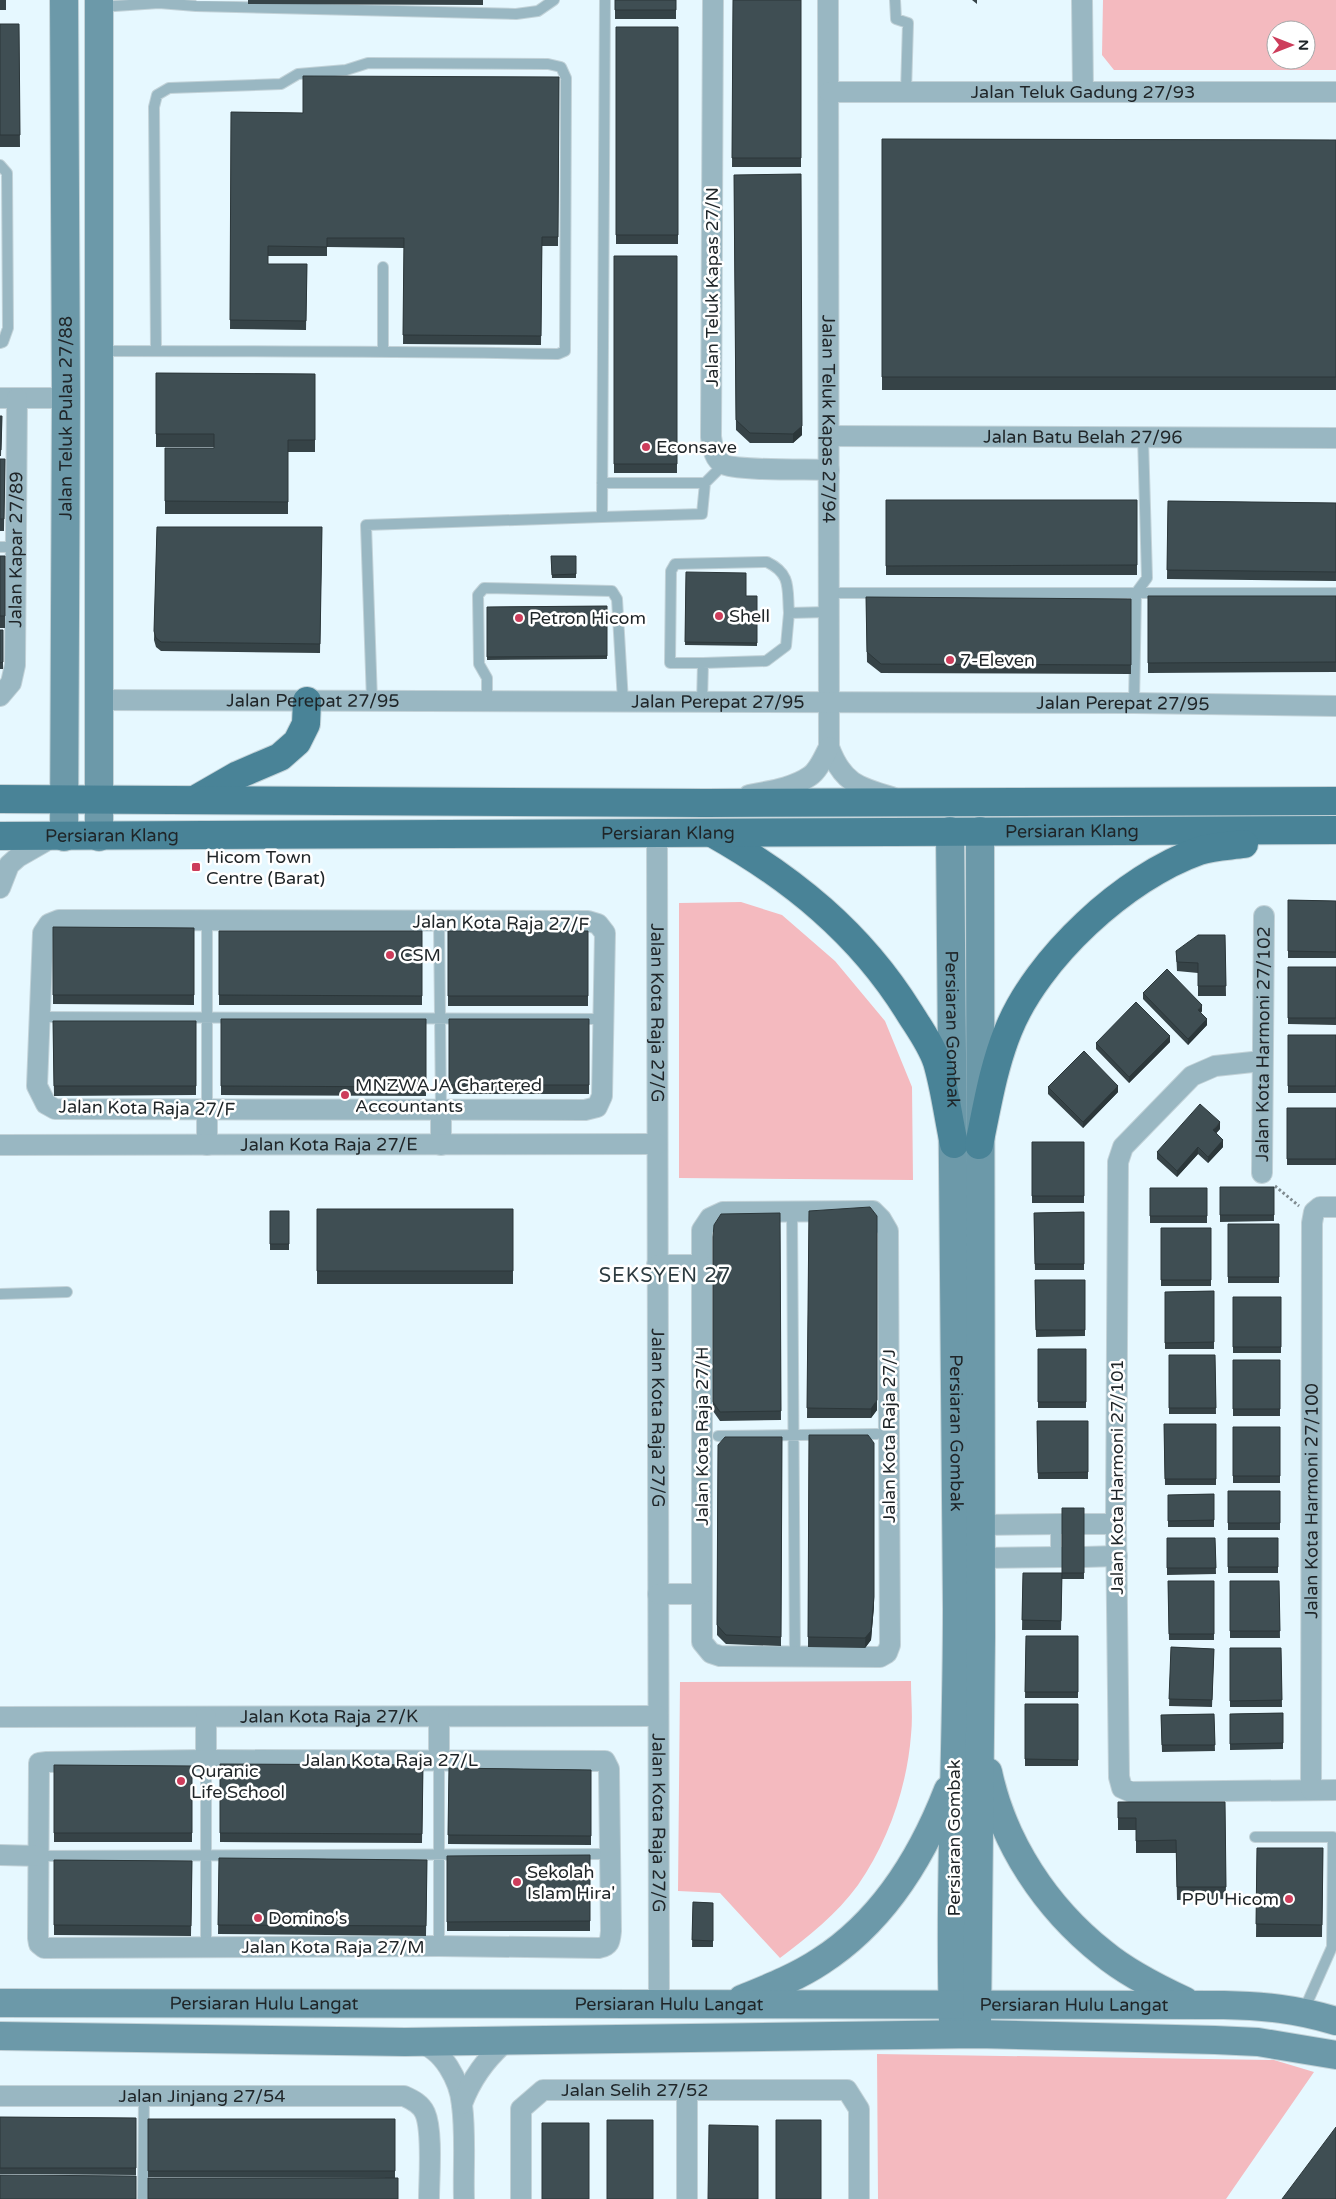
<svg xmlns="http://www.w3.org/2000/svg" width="1336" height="2199" viewBox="0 0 1336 2199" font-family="'Varela Round',sans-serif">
<rect width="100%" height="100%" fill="#e6f8ff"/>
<path fill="#f4babf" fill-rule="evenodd" d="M1103,0H1336V70H1114L1102,55ZM1276,30H1306V60H1276Z
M741,902L782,915L835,961L885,1021L912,1087L913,1180L679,1178V903Z
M911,1681C911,1699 913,1717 911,1735C907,1787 888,1842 858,1885C837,1914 808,1937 780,1958L720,1893L678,1891L680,1682Z
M877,2054L1274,2060L1314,2072L1226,2199H878Z"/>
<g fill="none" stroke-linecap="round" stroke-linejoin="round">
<defs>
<path id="lane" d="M605,0L602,517L702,514L705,483
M895,0L896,19L908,23L906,92
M100,7L159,3L196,6L516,14L538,11L554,0
M0,165L7,173L8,328L3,342L0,343
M383,267V350
M101,351C253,351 405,351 558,354L565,351L566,78L561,67L548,64L368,63L346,70L298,74L281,84L169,88L157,95L154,107L156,351
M602,483H705L724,464
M0,547H16
M828,593H1336
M703,663H670L671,571L675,564L767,562C792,574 787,589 789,613
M372,701L366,525L602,517
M487,701V678L479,664L478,595L484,588L612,591L617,599L623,702
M702,702L703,663L766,661L786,646L789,613L828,612
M1134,703L1136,593L1147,578L1143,437
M439,921L441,1109
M40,1017L603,1019
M207,1111V920
M792,1212L795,1656
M0,1294L67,1292
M718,1436L877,1434
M1056,1524V1557
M439,1759V1946
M206,1760V1947
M1255,1837H1333L1332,1947L1304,2010
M39,1856L609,1854
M143,2199L144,2097"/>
<g id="street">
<path d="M713,0L711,437C713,447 713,458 723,464C736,471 809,469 829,470"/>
<path id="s1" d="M828,0L829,747C842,782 857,787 892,797"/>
<path d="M1082,0L1083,92"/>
<path id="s2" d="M829,92H1336"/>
<path d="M0,398H66"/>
<path id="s3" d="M829,436L1336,438"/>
<path id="s4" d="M0,696L11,683L15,665L17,398"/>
<path id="s5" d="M99,700L1134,703L1336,706"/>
<path d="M749,795C769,791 793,788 810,776C819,770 824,756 829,747"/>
<path id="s6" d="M657,833L659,2004"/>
<path d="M0,888L9,865L18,857L53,837"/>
<path d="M59,920L588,921L598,924L605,933L602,1096L597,1107L585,1110L55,1109L46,1104L37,1086L43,933L49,924Z"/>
<path d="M1262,1061L1215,1066L1192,1076L1123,1147L1118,1162L1116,1524L1119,1777L1122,1788L1131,1792L1336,1790"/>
<path d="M441,1109V1145"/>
<path d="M207,1111V1145"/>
<path id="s7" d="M0,1145L657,1144"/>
<path id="s8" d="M1262,1173L1264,916"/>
<path d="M873,1211L881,1219L888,1231L890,1645L887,1653L880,1657L720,1656L711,1653L702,1642V1230L710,1218L723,1212Z"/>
<path d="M657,1265H702"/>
<path d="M1084,1524H1116"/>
<path d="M981,1525L1062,1524"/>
<path d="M1084,1557L1117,1556"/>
<path d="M980,1558L1062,1557"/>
<path d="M658,1594H702"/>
<path id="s9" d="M0,1717L658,1716"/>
<path d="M206,1717V1760"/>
<path d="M439,1717V1759"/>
<path d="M206,1760L605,1761L609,1769L611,1931C610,1941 610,1946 599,1948L439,1946L44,1948L39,1944L38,1938L39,1763L47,1762Z"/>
<path id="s10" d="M1311,1790L1312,1223L1314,1212L1320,1207H1336"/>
<path d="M0,1855L39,1856"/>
<path d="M417,2043C443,2047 460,2082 462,2105C466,2136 463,2168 464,2199"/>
<path d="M687,2090V2199"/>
<path id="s11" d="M0,2096H404C413,2100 421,2104 425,2113C433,2131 429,2178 429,2199"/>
<path d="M462,2104C472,2077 487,2057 509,2039"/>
<path id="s12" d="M521,2199V2109L543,2090H847L859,2109V2199"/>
</g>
<g id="secondary">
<path d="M99,0V837"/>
<path id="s13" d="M950,831C953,1091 957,1350 957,1609C957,1747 949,1885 953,2022"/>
<path id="s14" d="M64,837L66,398L64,0"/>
<path d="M988,1772C1003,1843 1046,1908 1103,1953C1127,1973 1157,1988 1185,2001"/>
<path d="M742,1999C769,1988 797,1977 821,1961C883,1921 922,1857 948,1790"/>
<path id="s15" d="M0,2003L1224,2005C1265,2006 1296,2009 1336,2021"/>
<path d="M977,2022L981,1637L980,831"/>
<path d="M0,2036L405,2042L977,2034L1215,2040L1258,2042L1336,2055"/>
</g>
<g id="primary">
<path d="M198,798L238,775L280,757L297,742L306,724L307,701"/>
<path d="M0,799L705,803L1336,801"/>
<path d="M712,833C792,878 860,933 909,1012C919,1028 931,1044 937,1062C945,1089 948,1117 954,1144"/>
<path id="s16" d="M0,836L1336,830"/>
<path d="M979,1145C987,1107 993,1068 1008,1031C1037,958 1125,877 1199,851C1213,846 1230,846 1244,844"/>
</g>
</defs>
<use href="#lane" stroke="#c2d2d8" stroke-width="12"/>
<use href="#street" stroke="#c2d2d8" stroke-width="22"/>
<use href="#secondary" stroke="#c2d2d8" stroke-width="30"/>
<use href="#primary" stroke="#c2d2d8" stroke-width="30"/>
<path stroke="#808c91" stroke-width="3" stroke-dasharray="2.5 2.5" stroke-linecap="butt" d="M1275,1186L1299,1206"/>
<use href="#lane" stroke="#99b7c2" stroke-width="10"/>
<use href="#street" stroke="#99b7c2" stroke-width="20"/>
<use href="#secondary" stroke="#6c99a9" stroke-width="28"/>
<use href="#primary" stroke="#498397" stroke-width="28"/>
</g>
<path fill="#364347" d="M0,0H6V10H0Z
M248,0H483V5L248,4Z
M615,0H676V19H615Z
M733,0H801V167H732Z
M972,0H977V4Z
M0,24H19L20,147H0Z
M616,27H678V244H616Z
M559,77L558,246H542L541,345L403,344L404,248L327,247V256H268V264H307L306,330L230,329L231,112L303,113Z
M882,139L1336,140V390H882Z
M734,175L802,435L793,443H750L736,430Z
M614,256H677V473H614Z
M156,373L315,374V452H288V514H165V448H214V447H156Z
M0,416H2L1,456H0Z
M0,459H5L4,531H0Z
M886,500H1137V575H886Z
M1168,501L1336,503V581L1167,579Z
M157,527H322L320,653L161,651L156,647L154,640Z
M0,556H5V628H0Z
M551,556H576V578H552Z
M686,572L746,596H757V646L685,645Z
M1148,596H1336V672L1148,673Z
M866,597L1131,599V674L881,673L867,662Z
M607,606V659L487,660V607Z
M0,630H3V669H0Z
M1288,900L1336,901V958H1288Z
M53,927L194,928V1005L53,1004Z
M219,931H422V1005H219Z
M448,931H588V1006H448Z
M1225,935L1226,996H1198V973L1177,971L1176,951Z
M1288,967H1336V1025L1288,1024Z
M1143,993L1202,1011L1201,1013L1207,1025L1188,1045L1143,999Z
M221,1019H426V1096L221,1095Z
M449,1019H589V1094H449Z
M53,1021H196V1095L54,1096Z
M1288,1035H1336V1093H1288Z
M1170,1042L1129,1083L1096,1049V1043Z
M1048,1087L1118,1092L1083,1128L1048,1094Z
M1287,1108H1336V1165H1287Z
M1220,1129L1216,1133L1223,1147L1208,1163L1198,1154L1177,1177L1157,1159V1152Z
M1032,1142H1084V1203H1032Z
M1220,1187H1274V1221L1220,1222Z
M1150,1188H1207V1223H1150Z
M317,1209H513V1284H317Z
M270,1211H289V1250H270Z
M809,1211L877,1410L871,1418H807Z
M1084,1212V1270H1035L1034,1213Z
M780,1213L781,1420L720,1421L713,1411V1237Z
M1228,1224H1279V1283H1228Z
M1161,1228H1211V1286H1161Z
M1035,1280H1085V1336L1036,1337Z
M1214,1291V1349H1165V1292Z
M1233,1297H1281V1353H1233Z
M1038,1349H1086V1408H1038Z
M1169,1355H1215L1216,1414H1169Z
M1233,1360H1280V1416H1233Z
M1037,1421H1088V1479H1038Z
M1164,1424H1216V1485H1165Z
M1233,1427H1280V1483H1233Z
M809,1435L874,1606L871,1640L865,1648L808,1647Z
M782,1437L781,1646L726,1644L717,1635L718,1445Z
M1228,1491H1280V1530H1228Z
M1214,1494V1527H1168V1495Z
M1062,1508H1084V1579H1062Z
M1167,1538H1215L1216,1574L1167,1575Z
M1228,1538H1278V1573H1228Z
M1023,1573H1062L1061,1630H1022Z
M1168,1581H1214V1640H1169Z
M1230,1581H1279L1280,1638H1230Z
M1026,1636H1078V1698H1025Z
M1171,1647L1214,1649L1212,1707L1169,1706Z
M1230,1648H1281L1282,1707H1230Z
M1025,1704H1078V1766H1025Z
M1283,1713V1749L1230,1750V1714Z
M1214,1714L1215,1751L1162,1752L1161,1715Z
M220,1764L423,1765L422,1843L220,1842Z
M54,1765L192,1766V1842H54Z
M449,1768L591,1770V1845L448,1844Z
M1118,1802H1225L1226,1899L1177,1900L1176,1853H1136V1830H1118Z
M1257,1848H1323L1322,1937H1256Z
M590,1855V1931H447V1856Z
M219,1858L427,1860L426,1936L218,1934Z
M54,1860L192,1861L191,1936L54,1935Z
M693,1902L713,1903V1947H692Z
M0,2117L136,2118V2175L0,2174Z
M148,2119H395V2178L148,2177Z"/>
<path fill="#2c373a" d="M802,426V435L793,443V434Z
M1202,1005V1011L1198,1016V1010Z
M1207,1019V1025L1188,1045V1039Z
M1170,1036V1042L1129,1083V1077Z
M1118,1086V1092L1083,1128V1122Z
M1220,1122V1129L1213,1137V1130Z
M1223,1140V1147L1208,1163V1157Z
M1198,1147V1154L1177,1177V1171Z
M877,1400V1410L871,1418V1409Z
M874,1443V1606L871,1640L865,1648Z"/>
<path fill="#3f4e53" stroke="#2c373a" d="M615,0H676V10H615Z
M733,0H801V158H732Z
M0,24H19L20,135H0Z
M616,27H678V235H616Z
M303,76L559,77L558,237H542L541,336L403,335L404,238H327V247L268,246V264H307L306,321L230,320L231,112L303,113Z
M882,139L1336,140V377H882Z
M801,174L802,426L793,434L750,433L736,420L734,175Z
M614,256H677V464H614Z
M156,373L315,374V440H288V502L165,501V448H214V434H156Z
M0,416H2L1,450H0Z
M0,459H5L4,519H0Z
M886,500H1137V565L886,566Z
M1168,501L1336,503V572L1167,570Z
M157,527H322L320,644L161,642L156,638L154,631Z
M0,556H5V616H0Z
M551,556H576V574L552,575Z
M686,572L746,573V596H757V643L685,642Z
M1148,596H1336V662L1148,663Z
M866,597L1131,599V665L881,664L867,652Z
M607,606V656L487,657V607Z
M0,630H3V662L0,663Z
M1288,900L1336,901V952L1288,951Z
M53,927L194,928V995H53Z
M219,931H422V996L219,995Z
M448,931H588V996H448Z
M1198,935H1225L1226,986H1198V963L1177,962L1176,951Z
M1288,967H1336V1018H1288Z
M1167,969L1202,1005L1198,1010L1207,1019L1188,1039L1143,993Z
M1136,1002L1170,1036L1129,1077L1096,1043Z
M221,1019H426V1087L221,1086Z
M449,1019H589V1085H449Z
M53,1021H196V1086H54Z
M1288,1035H1336V1086H1288Z
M1084,1051L1118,1086L1083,1122L1048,1087Z
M1200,1104L1220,1122L1213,1130L1223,1140L1208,1157L1198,1147L1177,1171L1157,1152Z
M1287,1108H1336V1159H1287Z
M1032,1142H1084V1196H1032Z
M1220,1187H1274V1215H1220Z
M1150,1188H1207V1216H1150Z
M870,1207L877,1216V1400L871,1409L807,1408L809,1211Z
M317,1209H513V1271H317Z
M270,1211H289V1244H270Z
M1084,1212V1264H1035L1034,1213Z
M780,1213L781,1411L720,1412L713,1402V1237L714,1225L721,1214Z
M1228,1224H1279V1277H1228Z
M1161,1228H1211V1280H1161Z
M1035,1280H1085V1330H1036Z
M1214,1291V1342L1165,1343V1292Z
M1233,1297H1281V1347H1233Z
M1038,1349H1086V1402H1038Z
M1169,1355H1215L1216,1408H1169Z
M1233,1360H1280V1409H1233Z
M1037,1421H1088V1472L1038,1473Z
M1164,1424H1216V1479H1165Z
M1233,1427H1280V1476H1233Z
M809,1435H868L874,1443V1597L871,1631L865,1638L808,1637Z
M725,1437H782L781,1637L726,1635L717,1625L718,1445Z
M1228,1491H1280V1523H1228Z
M1214,1494V1520L1168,1521V1495Z
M1062,1508H1084V1573H1062Z
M1167,1538H1215L1216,1568H1167Z
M1228,1538H1278V1567H1228Z
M1023,1573H1062L1061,1621L1022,1620Z
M1168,1581H1214V1634H1169Z
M1230,1581H1279L1280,1631H1230Z
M1026,1636H1078V1692H1025Z
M1171,1647L1214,1649L1212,1700L1169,1699Z
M1230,1648H1281L1282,1700L1230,1701Z
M1025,1704H1078V1760L1025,1759Z
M1283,1713V1743L1230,1744V1714Z
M1214,1714L1215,1745H1162L1161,1715Z
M220,1764L423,1765L422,1834L220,1833Z
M54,1765L192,1766V1833H54Z
M449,1768L591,1770V1836L448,1835Z
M1118,1802H1225L1226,1887H1177L1176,1840L1136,1841V1818H1118Z
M1257,1848H1323L1322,1925L1256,1924Z
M590,1855V1921L447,1922V1856Z
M219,1858L427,1860L426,1926L218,1925Z
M54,1860L192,1861L191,1926L54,1925Z
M693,1902L713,1903V1941L692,1940Z
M0,2117L136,2118V2168H0Z
M148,2119H395V2171H148Z
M607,2120H653V2199H607Z
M776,2120H821V2199H776Z
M542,2123H589V2199H542Z
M709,2125L758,2126V2199H708Z
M1336,2127V2199H1282Z
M0,2175L136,2176V2199H0Z
M148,2178H398V2199H148Z"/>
<g fill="#cd3d5b" stroke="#fff" stroke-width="2">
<circle cx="646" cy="447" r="5"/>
<circle cx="719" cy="616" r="5"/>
<circle cx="519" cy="618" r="5"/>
<circle cx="950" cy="660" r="5"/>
<rect x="191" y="862" width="10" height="10" rx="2.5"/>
<circle cx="390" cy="955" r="5"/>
<circle cx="345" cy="1095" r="5"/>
<circle cx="181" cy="1781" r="5"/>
<circle cx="517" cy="1882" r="5"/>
<circle cx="1289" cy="1899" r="5"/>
<circle cx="258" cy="1918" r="5"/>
</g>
<g text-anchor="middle" stroke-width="5" stroke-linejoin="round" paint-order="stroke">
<g font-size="18" fill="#1f2528" stroke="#fff">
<text dy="6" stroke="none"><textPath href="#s2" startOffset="254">Jalan Teluk Gadung 27/93</textPath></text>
<text transform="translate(712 287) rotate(-90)" y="6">Jalan Teluk Kapas 27/N</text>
<text dy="6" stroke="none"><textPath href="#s14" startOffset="419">Jalan Teluk Pulau 27/88</textPath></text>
<text dy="6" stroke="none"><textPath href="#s1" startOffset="419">Jalan Teluk Kapas 27/94</textPath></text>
<text dy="6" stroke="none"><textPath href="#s3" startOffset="254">Jalan Batu Belah 27/96</textPath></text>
<text dy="6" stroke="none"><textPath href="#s4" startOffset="151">Jalan Kapar 27/89</textPath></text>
<text dy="6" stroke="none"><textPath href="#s5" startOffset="214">Jalan Perepat 27/95</textPath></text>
<text dy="6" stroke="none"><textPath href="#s5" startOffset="619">Jalan Perepat 27/95</textPath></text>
<text dy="6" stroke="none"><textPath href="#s5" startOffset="1024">Jalan Perepat 27/95</textPath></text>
<text dy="6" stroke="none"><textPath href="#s16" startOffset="1072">Persiaran Klang</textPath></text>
<text dy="6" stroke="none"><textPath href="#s16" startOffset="668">Persiaran Klang</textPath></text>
<text dy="6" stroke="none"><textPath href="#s16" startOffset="112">Persiaran Klang</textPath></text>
<text transform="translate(501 923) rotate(1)" y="6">Jalan Kota Raja 27/F</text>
<text dy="6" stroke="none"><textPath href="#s6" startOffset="180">Jalan Kota Raja 27/G</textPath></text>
<text dy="6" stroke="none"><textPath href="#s13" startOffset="198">Persiaran Gombak</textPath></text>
<text dy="6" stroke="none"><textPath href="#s8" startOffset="129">Jalan Kota Harmoni 27/102</textPath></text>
<text transform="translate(147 1108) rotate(1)" y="6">Jalan Kota Raja 27/F</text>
<text dy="6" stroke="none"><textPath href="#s7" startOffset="329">Jalan Kota Raja 27/E</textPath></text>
<text dy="6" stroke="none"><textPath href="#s6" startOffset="585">Jalan Kota Raja 27/G</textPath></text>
<text dy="6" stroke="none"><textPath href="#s13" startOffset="602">Persiaran Gombak</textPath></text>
<text transform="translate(702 1436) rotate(-90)" y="6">Jalan Kota Raja 27/H</text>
<text transform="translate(889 1436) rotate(-90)" y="6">Jalan Kota Raja 27/J</text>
<text transform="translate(1117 1477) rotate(-90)" y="6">Jalan Kota Harmoni 27/101</text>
<text dy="6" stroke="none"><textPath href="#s10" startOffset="289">Jalan Kota Harmoni 27/100</textPath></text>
<text dy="6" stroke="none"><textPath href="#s9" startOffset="329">Jalan Kota Raja 27/K</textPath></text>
<text x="390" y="1766">Jalan Kota Raja 27/L</text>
<text dy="6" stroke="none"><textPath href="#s6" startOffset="990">Jalan Kota Raja 27/G</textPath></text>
<text transform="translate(954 1838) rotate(-90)" y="6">Persiaran Gombak</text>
<text x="333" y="1953">Jalan Kota Raja 27/M</text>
<text dy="6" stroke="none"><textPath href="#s15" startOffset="264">Persiaran Hulu Langat</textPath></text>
<text dy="6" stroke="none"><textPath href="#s15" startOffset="669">Persiaran Hulu Langat</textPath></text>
<text dy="6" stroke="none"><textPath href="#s15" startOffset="1074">Persiaran Hulu Langat</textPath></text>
<text dy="6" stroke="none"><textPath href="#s12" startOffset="211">Jalan Selih 27/52</textPath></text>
<text dy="6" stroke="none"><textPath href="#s11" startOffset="202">Jalan Jinjang 27/54</textPath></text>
</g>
<g font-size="18" fill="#1f2528" stroke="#fff" text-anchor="start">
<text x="656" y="453">Econsave</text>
<text x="729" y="622">Shell</text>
<text x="529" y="624">Petron Hicom</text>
<text x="960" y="666">7-Eleven</text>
<text x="206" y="863">Hicom Town<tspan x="206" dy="21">Centre (Barat)</tspan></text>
<text x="400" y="961">CSM</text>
<text x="355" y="1091">MNZWAJA Chartered<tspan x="355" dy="21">Accountants</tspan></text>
<text x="191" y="1777">Quranic<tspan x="191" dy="21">Life School</tspan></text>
<text x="527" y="1878">Sekolah<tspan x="527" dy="21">Islam Hira'</tspan></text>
<text x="1279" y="1905" text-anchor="end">PPU Hicom</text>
<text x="268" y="1924">Domino's</text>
</g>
<g font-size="20" letter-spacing="1" fill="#2c3b40" stroke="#fff">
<text x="665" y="1282">SEKSYEN 27</text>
</g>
</g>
<g transform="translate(1291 45) rotate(90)"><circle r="24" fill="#ffffff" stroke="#a5a8a9"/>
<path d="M0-4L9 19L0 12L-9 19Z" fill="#cd3d5b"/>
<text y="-8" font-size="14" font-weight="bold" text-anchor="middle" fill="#1f2528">N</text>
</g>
</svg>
